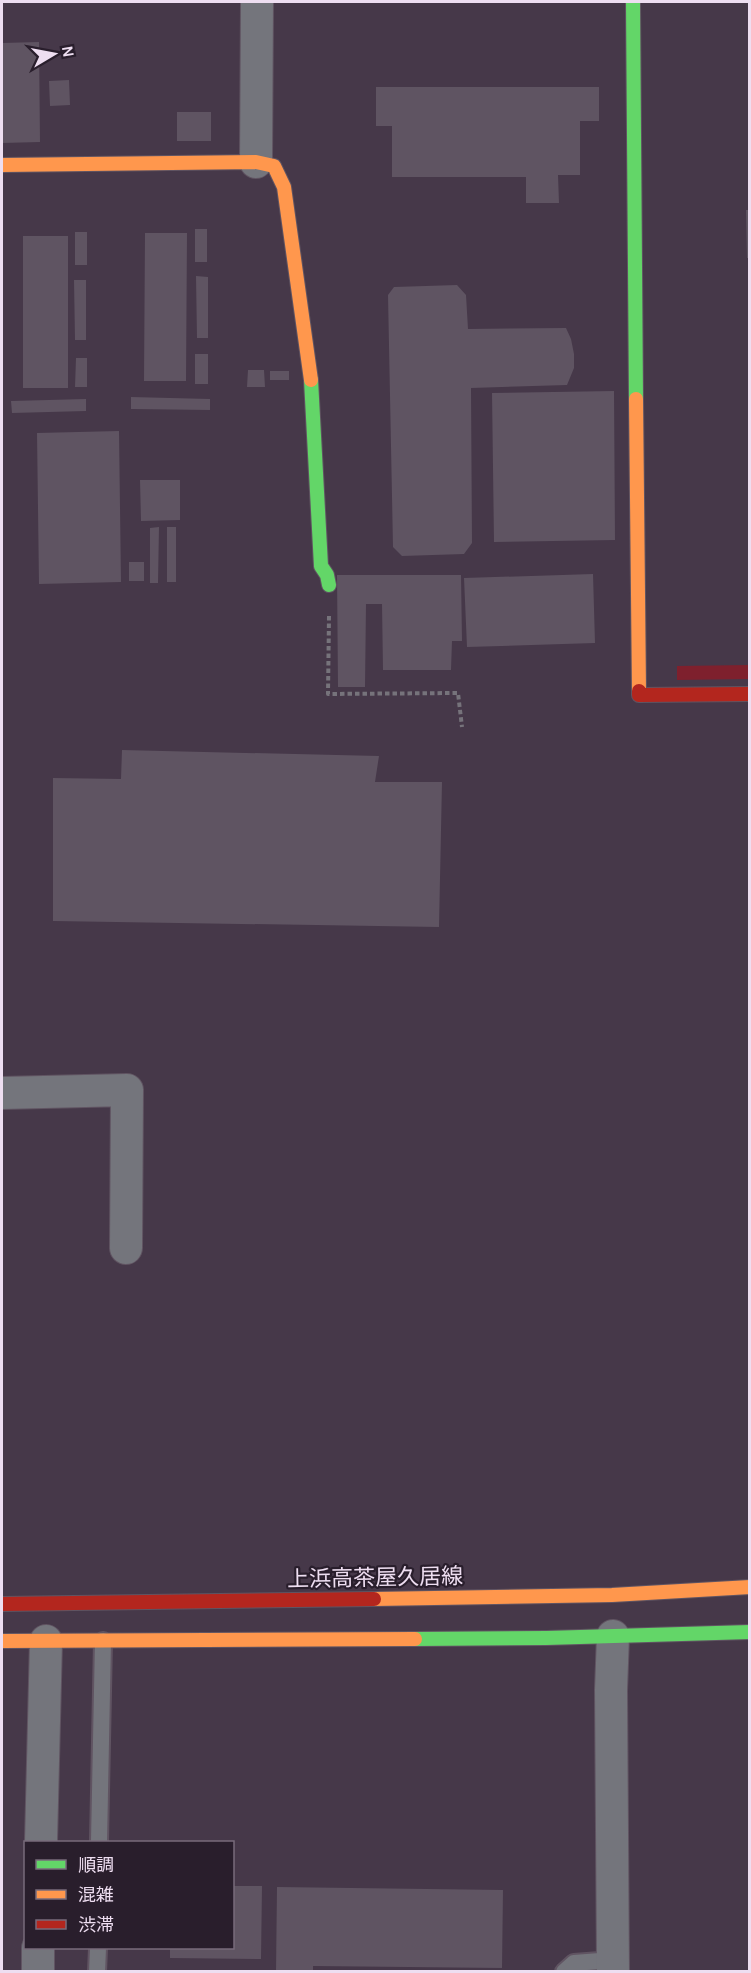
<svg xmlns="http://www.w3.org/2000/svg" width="751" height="1973" viewBox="0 0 751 1973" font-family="Karla,'Noto Sans JP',sans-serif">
<rect width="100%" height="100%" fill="#463849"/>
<path fill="#7e202d" d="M749,665V679L677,680V666Z"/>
<path fill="#5f5462" d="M39,42L40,142L2,143V43Z
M69,80L70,105L50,106L49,81Z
M376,87H599V121H580V175H558L559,203H526V177H392V126H376Z
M177,112H211V141H177Z
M746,210H750V258H747Z
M195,229H207V262H195Z
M75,232H87V265H75Z
M145,233H187L186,381H144Z
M23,236H68V388H23Z
M196,276L208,277V338H197Z
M74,280H86V340H75Z
M457,285L466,295L468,329L566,328L571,339L574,354V368L567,385L471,388L472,543L464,554L402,556L393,547L388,295L394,287Z
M195,354H208V384H195Z
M76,358H87V387H75Z
M248,370H264L265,387H247Z
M270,371H289V380H270Z
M614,391L615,540L494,542L492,393Z
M131,397L210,399V410L131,409Z
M86,399V411L12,413L11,401Z
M119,431L121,582L39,584L37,433Z
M140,480H180V520L141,521Z
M159,527L158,583H150V528Z
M167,527H176V582H167Z
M129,562H144V581H129Z
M593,574L595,643L467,647L464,578Z
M337,575H461L462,641H452L451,670H383L382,604H366L365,687H338Z
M122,750L379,756L375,782H442L439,927L53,921V778L121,779Z
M232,1886H262L261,1959L170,1958V1948H232Z
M277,1887L503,1890L502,1968L313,1966V1972H276Z"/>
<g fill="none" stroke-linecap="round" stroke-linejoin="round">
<defs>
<path id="lane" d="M99,1842L103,1641
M97,1972L98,1948
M564,1972L574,1963L613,1960"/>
<path id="street" d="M256,162L257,2
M2,1093L127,1090L126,1248
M41,1842L46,1641
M38,1972V1948
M613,1972L611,1690L613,1636"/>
<path id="fast" d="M633,2L636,399
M311,380L321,566L327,575L329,585
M415,1639L546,1638L750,1632"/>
<path id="slow" d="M2,165L256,162L274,166L284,187L311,380
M636,399L639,691
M374,1599L612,1595L750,1587
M2,1641L415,1639"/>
<path id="jam" d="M639,691V695L750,694
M2,1604L374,1599"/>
</defs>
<use href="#lane" stroke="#605462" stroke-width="20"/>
<use href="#street" stroke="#605462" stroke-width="34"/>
<use href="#fast" stroke="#605462" stroke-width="16"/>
<use href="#slow" stroke="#605462" stroke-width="16"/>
<use href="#jam" stroke="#605462" stroke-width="16"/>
<path stroke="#76737b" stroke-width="4" stroke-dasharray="4.5 3" stroke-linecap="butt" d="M329,616L328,694L458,693L462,727"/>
<use href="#lane" stroke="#74757c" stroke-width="16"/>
<use href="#street" stroke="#74757c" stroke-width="32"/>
<use href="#fast" stroke="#63d668" stroke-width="14"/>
<use href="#slow" stroke="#ff974d" stroke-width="14"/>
<use href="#jam" stroke="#b3261e" stroke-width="14"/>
</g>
<g text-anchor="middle" stroke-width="4.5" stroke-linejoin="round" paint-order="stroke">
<g font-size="22" fill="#eedef1" stroke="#291e2c">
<text transform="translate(375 1577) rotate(-1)" y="8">上浜高茶屋久居線</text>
</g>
</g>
<rect width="751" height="1973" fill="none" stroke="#eedef1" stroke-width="6"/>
<rect x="24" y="1841" width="210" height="108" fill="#291e2c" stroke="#786b7b" stroke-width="1.5"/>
<rect x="36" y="1860" width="30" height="9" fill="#63d668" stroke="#786b7b" stroke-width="1.5"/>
<text x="78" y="1871" font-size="18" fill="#eedef1">順調</text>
<rect x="36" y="1890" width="30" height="9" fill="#ff974d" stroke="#786b7b" stroke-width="1.5"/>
<text x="78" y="1901" font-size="18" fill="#eedef1">混雑</text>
<rect x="36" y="1920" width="30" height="9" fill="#b3261e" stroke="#786b7b" stroke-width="1.5"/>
<text x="78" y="1931" font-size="18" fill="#eedef1">渋滞</text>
<g transform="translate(54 54) rotate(80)" stroke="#291e2c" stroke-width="4.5" paint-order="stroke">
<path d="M0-4.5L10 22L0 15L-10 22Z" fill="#eedef1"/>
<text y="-9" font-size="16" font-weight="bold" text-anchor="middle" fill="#eedef1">N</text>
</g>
</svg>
